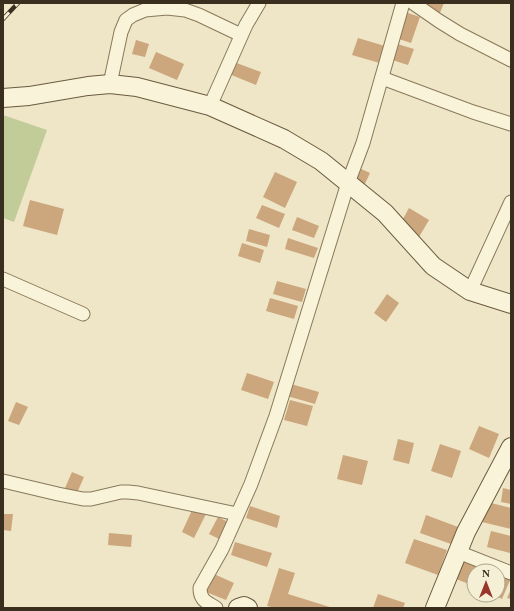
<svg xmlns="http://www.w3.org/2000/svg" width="514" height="611" font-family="'Times New Roman',serif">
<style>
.green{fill:#c1cc99}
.building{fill:#cca67c}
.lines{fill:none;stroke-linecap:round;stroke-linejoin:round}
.street-casing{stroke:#89795c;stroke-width:15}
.secondary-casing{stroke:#6b5a3f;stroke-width:20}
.street{stroke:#f9f3d9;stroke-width:13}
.secondary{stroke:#f9f3d9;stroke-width:18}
.rail-casing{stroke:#3a2f1f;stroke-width:4.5}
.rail{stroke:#f5f0d5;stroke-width:3;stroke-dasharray:9;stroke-linecap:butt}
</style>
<rect width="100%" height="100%" fill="#eee6c6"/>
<path class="green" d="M3 115 47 130 14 222 3 218Z"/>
<g class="building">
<path d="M428 3H444L439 15 425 9Z"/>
<path d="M405 12 420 17 411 43 396 38Z"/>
<path d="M358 38 388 47 383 64 352 55Z"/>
<path d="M136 40 149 44 145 57 132 54Z"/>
<path d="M394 43 414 49 408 65 389 59Z"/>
<path d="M156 52 184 64 177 80 149 68Z"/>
<path d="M234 62 261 72 256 85 229 74Z"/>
<path d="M359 168 370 173 363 188 352 183Z"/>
<path d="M275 172 297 182 285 208 263 197Z"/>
<path d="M30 200 64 209 57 235 23 226Z"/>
<path d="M262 205 285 214 279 228 256 218Z"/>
<path d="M409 208 429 220 419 237 399 226Z"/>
<path d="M297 217 319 226 314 238 292 230Z"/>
<path d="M249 229 270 235 267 247 246 241Z"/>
<path d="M288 238 318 248 314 258 285 249Z"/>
<path d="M242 243 264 250 260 263 238 256Z"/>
<path d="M277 281 306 289 302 302 273 294Z"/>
<path d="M387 294 399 303 386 322 374 313Z"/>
<path d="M270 298 298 306 294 319 266 311Z"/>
<path d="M247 373 274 382 268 399 241 390Z"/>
<path d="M291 384 319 392 315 404 287 396Z"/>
<path d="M290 400 313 406 307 426 284 420Z"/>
<path d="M16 402 28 407 19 425 8 421Z"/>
<path d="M479 426 499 434 489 458 469 449Z"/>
<path d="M398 439 414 443 409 464 393 460Z"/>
<path d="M440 444 461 451 452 478 431 471Z"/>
<path d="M343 455 368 461 362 485 337 479Z"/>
<path d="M72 472 84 477 77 493 65 488Z"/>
<path d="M503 488 511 490V504L501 502Z"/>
<path d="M487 502 511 508V529L482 522Z"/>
<path d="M250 506 280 516 277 528 246 518Z"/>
<path d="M193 508 206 514 194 538 182 532Z"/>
<path d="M3 514H13L11 531 3 530Z"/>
<path d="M426 515 458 527 451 544 420 533Z"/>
<path d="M218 517 230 523 221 540 209 534Z"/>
<path d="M491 531 511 536V548L510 553 487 547Z"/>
<path d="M109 533 132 535 131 547 108 545Z"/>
<path d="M414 539 447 550 438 575 405 563Z"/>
<path d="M235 542 272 553 267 567 231 555Z"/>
<path d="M464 560 484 568 482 571H474V586L456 579Z"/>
<path d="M279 568 295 573 288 594 333 608H275L267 606Z"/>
<path d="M498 573 511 578 502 599 493 595H498Z"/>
<path d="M214 574 234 583 226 600 206 592Z"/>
<path d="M511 589V599L507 598Z"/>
<path d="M378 594 405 603 403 608H373Z"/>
</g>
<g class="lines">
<defs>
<g id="street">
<path d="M413 3 439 21 460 34 511 60"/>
<path d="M382 78 473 112 511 124"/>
<path d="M110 84 121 32 126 20 133 15 145 10 167 8 185 10 199 15 241 35"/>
<path d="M210 106 246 25 259 3"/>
<path d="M3 279 83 314"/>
<path d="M470 291 511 202"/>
<path d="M3 481 58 494 83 499H91L121 492H128L138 493 237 514"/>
<path d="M458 552 511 573"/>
<path d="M216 608C207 602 200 601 200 588L222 549 251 484 276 416 348 183 363 143 403 3"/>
</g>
<g id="secondary">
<path d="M3 98 29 96 88 86 110 84 137 87 210 106 284 139 321 161 385 213 433 266 470 291 511 304"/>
<path d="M238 608 244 606 248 608"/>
<path d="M435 608 466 532 511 447"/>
</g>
</defs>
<use href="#street" class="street-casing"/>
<use href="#secondary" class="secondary-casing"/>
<use href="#street" class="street"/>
<use href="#secondary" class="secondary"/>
<defs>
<path id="rail" d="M3 19 18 3"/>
</defs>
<use href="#rail" class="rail-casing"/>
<use href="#rail" class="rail"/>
</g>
<rect width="514" height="611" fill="none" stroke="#3a2f1f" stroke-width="8"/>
<g transform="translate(486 583)"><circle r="19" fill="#f5f0d5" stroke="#aaa38c"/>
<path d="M0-3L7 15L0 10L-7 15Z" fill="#98362c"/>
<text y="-6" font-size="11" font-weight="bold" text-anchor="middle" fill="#3a2f1f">N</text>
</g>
</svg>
